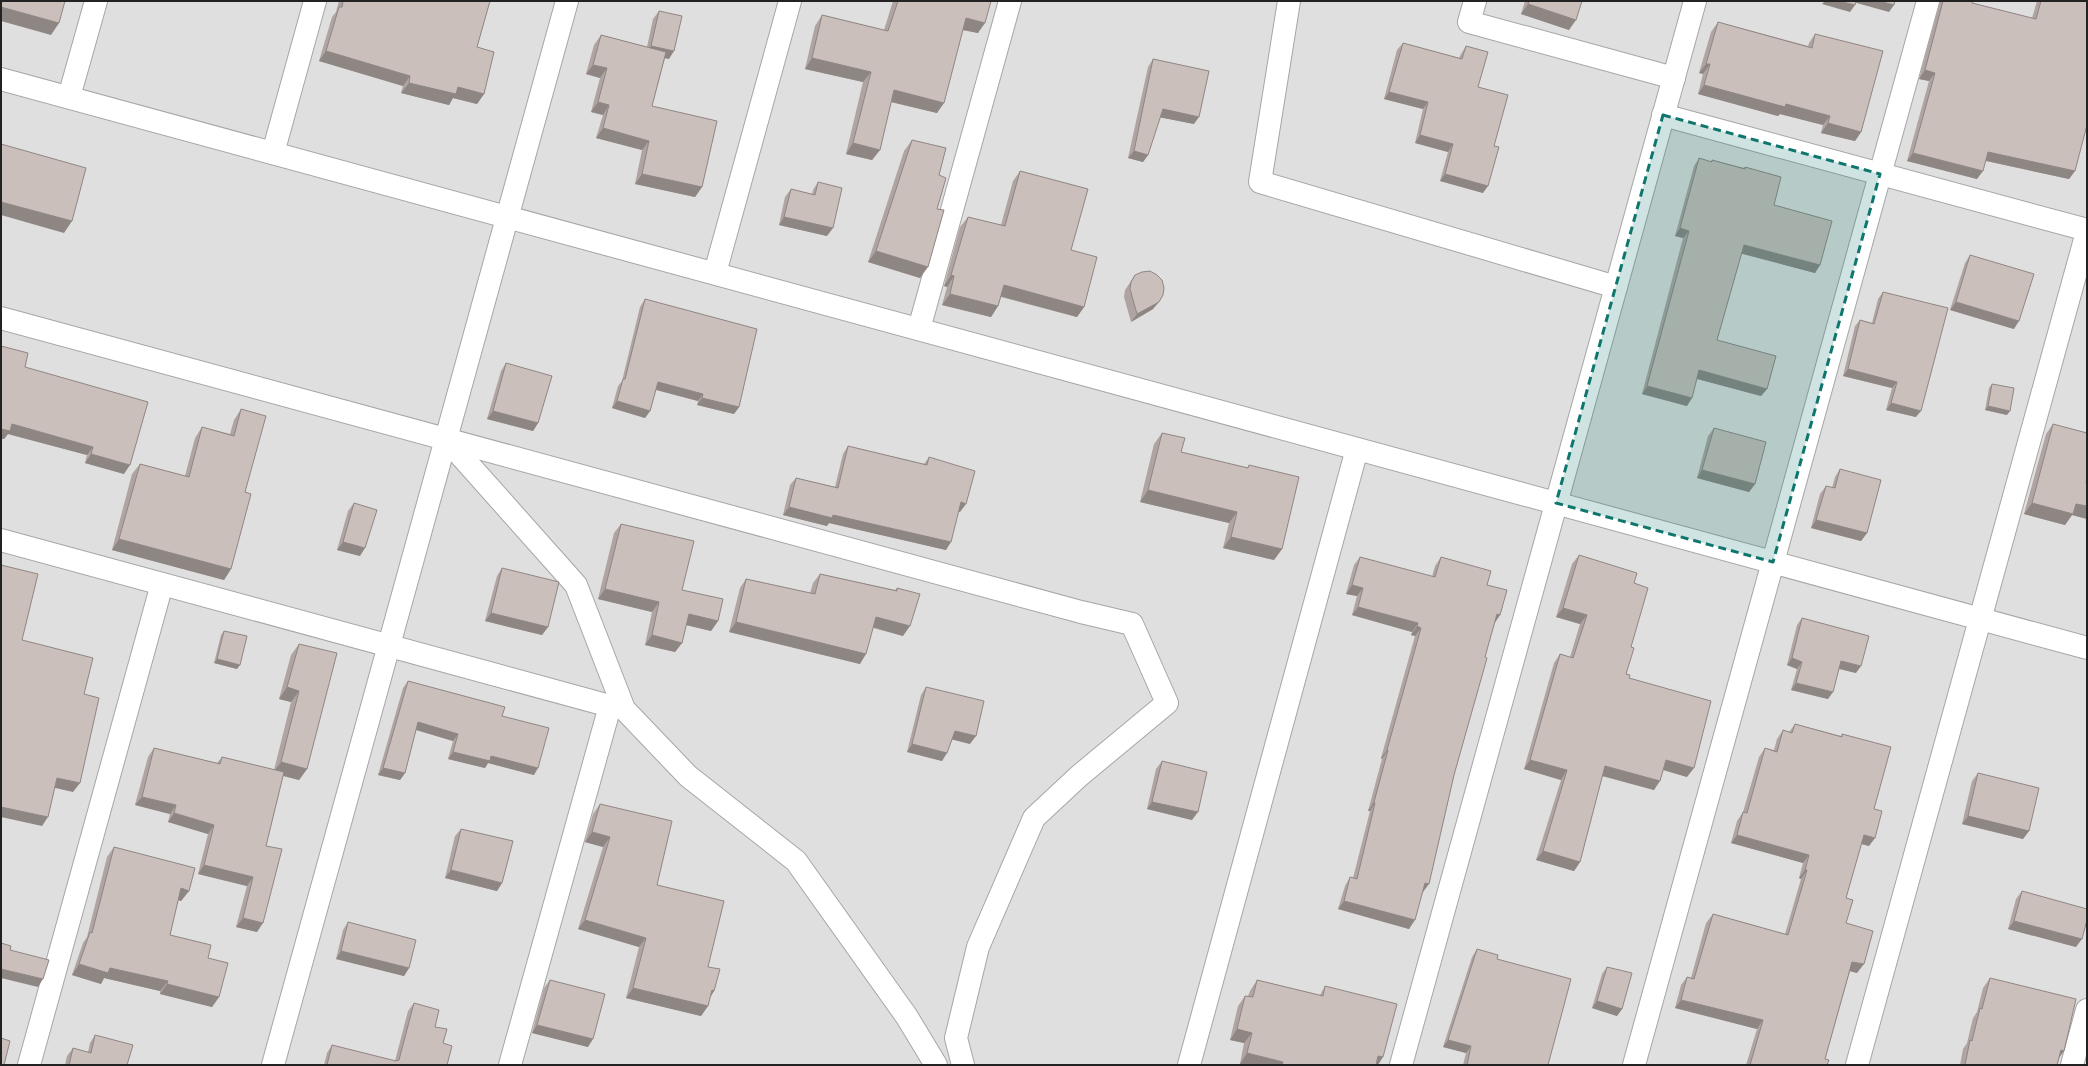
<svg xmlns="http://www.w3.org/2000/svg" width="2088" height="1066" font-family="'PT Sans',sans-serif">
<style>
.residential{fill:#e0dfdf}
.lines{fill:none;stroke-linecap:round;stroke-linejoin:round}
.minor-casing{stroke:#a6a6a6;stroke-width:24}
.minor{stroke:#fff;stroke-width:22}
.wall{fill:#afa4a1}
.shaded-wall{fill:#8e8683}
.building{fill:#cbbfbb;stroke:#8e8683}
.marked{fill:#0f766e;fill-opacity:0.2;stroke:#0f766e;stroke-width:3;stroke-dasharray:8 5;stroke-linejoin:round}
</style>
<rect width="100%" height="100%" fill="#f2eee8"/>
<rect class="residential" x="1" y="1" width="2086" height="1064"/>
<g class="lines">
<defs>
<g id="minor">
<path d="M1289 1 1260 182 1616 287"/>
<path d="M1475 1 1469 22 1674 78"/>
<path d="M1 79 2087 648"/>
<path d="M69 97 96 1"/>
<path d="M1663 115 2087 230"/>
<path d="M273 153 315 1"/>
<path d="M715 273 790 1"/>
<path d="M1 318 1081 612 1132 624 1167 703 1079 776 1034 818 978 947 956 1038 963 1065"/>
<path d="M919 329 1010 1"/>
<path d="M446 439 576 585 624 709 688 776 796 861 907 1017 936 1065"/>
<path d="M1 540 610 706 510 1065"/>
<path d="M29 1065 162 584"/>
<path d="M273 1065 567 1"/>
<path d="M1189 1065 1357 449"/>
<path d="M1401 1065 1695 1"/>
<path d="M1634 1065 1928 1"/>
<path d="M1857 1065 2087 232"/>
<path d="M2072 1065 2087 1010"/>
</g>
</defs>
<use href="#minor" class="minor-casing"/>
<use href="#minor" class="minor"/>
</g>
<g class="wall">
<path d="M339 1H490L477 47 484 94 477 104 453 98 449 105 401 93 403 86 319 61 332 17 336 12Z"/>
<path d="M893 1H991L978 33 963 30 937 113 891 102 880 150 872 160 846 154 863 82 805 69 815 26 822 15 884 30Z"/>
<path d="M1525 1H1582L1569 30 1521 14Z"/>
<path d="M1940 1H1973L1972 3 2032 18 2037 1H2087L2075 171 2069 179 1986 161 1977 179 1907 161 1929 81 1919 79Z"/>
<path d="M659 11 669 59 665 58 652 106 702 187 695 197 635 184 642 150 596 138 603 115 591 112 600 78 586 74 594 45 601 35 647 47 653 19Z"/>
<path d="M1718 22 1808 46 1809 43 1815 34 1861 132 1855 141 1821 133 1823 125 1780 114 1778 116 1698 94 1703 74 1699 73 1711 32Z"/>
<path d="M1403 43 1459 58 1461 54 1466 46 1478 87 1494 146 1483 193 1440 181 1448 152 1415 143 1423 109 1384 99 1397 50Z"/>
<path d="M1153 59 1194 124 1160 117 1148 155 1143 162 1128 158 1148 67Z"/>
<path d="M912 140 939 175 937 209 920 278 868 262 904 151Z"/>
<path d="M1699 158 1711 162 1712 160 1744 168 1745 167 1774 205 1820 265 1815 273 1741 253 1717 340 1767 389 1761 396 1697 379 1687 406 1642 394 1683 238 1675 236 1694 166Z"/>
<path d="M1020 171 1071 250 1084 307 1077 317 1001 297 998 306 991 317 942 305 947 287 944 286 960 227 968 217 1001 225 1013 181Z"/>
<path d="M818 182 827 236 779 225 785 197 791 189 812 194 813 190Z"/>
<path d="M1970 255 2014 329 1950 310 1965 263Z"/>
<path d="M1135 275 1163 295 1153 309 1131 322 1124 297 1125 290Z"/>
<path d="M1883 292 1916 417 1886 410 1892 388 1843 376 1855 326 1860 320 1872 323 1878 299Z"/>
<path d="M645 299 739 407 734 414 697 405 698 401 656 390 650 411 645 418 612 408 618 386 622 381 640 307Z"/>
<path d="M1 346 25 367 124 474 85 463 87 455 8 434 4 439H1Z"/>
<path d="M506 363 538 423 533 431 487 419 501 371Z"/>
<path d="M1992 384 2007 415 1985 410 1989 388Z"/>
<path d="M241 409 245 492 231 569 224 580 112 550 132 474 140 464 185 476 195 438 202 427 230 434 234 420Z"/>
<path d="M2053 424 2086 483H2087V519L2072 515 2065 525 2024 514 2046 434Z"/>
<path d="M1714 428 1755 484 1749 492 1697 478 1708 436Z"/>
<path d="M1162 433 1181 452 1247 468 1249 465 1282 549 1274 560 1223 548 1229 523 1140 502 1154 444Z"/>
<path d="M848 446 924 464 929 457 960 512 958 511 946 550 829 523 827 526 783 515 790 485 796 478 835 487 843 454Z"/>
<path d="M1840 469 1867 533 1861 541 1811 528 1820 494 1826 486 1832 488 1835 477Z"/>
<path d="M354 503 360 556 337 550 348 511Z"/>
<path d="M621 524 682 590 718 621 711 631 686 625 682 643 675 652 645 645 652 612 598 599 614 533Z"/>
<path d="M1579 555 1634 583 1631 647 1626 674 1687 777 1663 770 1654 790 1602 776 1580 862 1574 871 1536 860 1561 780 1524 769 1554 663 1560 654 1570 657 1580 624 1556 617 1572 564Z"/>
<path d="M1360 557 1432 577 1435 566 1441 557 1487 585 1500 615 1494 623 1423 892 1409 929 1338 909 1345 886 1350 877 1353 878 1370 811H1368L1382 759 1381 758 1415 636 1411 635 1412 632 1352 615 1357 596 1346 594 1354 565Z"/>
<path d="M502 568 548 627 542 635 485 621 497 576Z"/>
<path d="M820 574 895 590 897 588 903 636 873 628 860 664 729 632 740 588 746 579 810 593 813 583Z"/>
<path d="M1802 618 1856 673 1839 669 1828 699 1791 690 1797 669 1787 665 1797 625Z"/>
<path d="M224 631 237 669 214 663 221 635Z"/>
<path d="M299 644 307 769 299 780 283 776 266 846 257 932 236 927 247 886 198 874 208 834 168 822 170 814 135 805 148 757 154 748 217 763 222 757 274 770 291 702 279 699 291 655Z"/>
<path d="M408 681 502 716 534 775 488 763 485 768 448 759 453 741 416 730 405 773 400 780 378 775 403 688Z"/>
<path d="M926 687 970 744 952 739 942 761 907 752 921 695Z"/>
<path d="M1795 724 1841 736 1842 734 1874 809 1869 846 1861 844 1846 898V923L1857 973 1850 971 1825 1059 1827 1065H1746L1757 1029 1675 1008 1681 985 1687 977 1691 978 1706 923 1713 914 1785 934 1801 879 1799 878 1803 863 1731 843 1737 821 1743 812 1759 757 1765 748 1774 750 1777 739 1783 730 1789 732Z"/>
<path d="M1162 761 1192 820 1147 809 1156 769Z"/>
<path d="M1978 773 2029 831 2023 839 1962 824 1972 781Z"/>
<path d="M600 804 657 885 708 967 714 991 710 997 708 1006 701 1016 626 998 639 947 578 929 603 847 585 842 593 814Z"/>
<path d="M461 829 502 883 497 891 445 878 455 836Z"/>
<path d="M114 847 189 891 181 901 178 900 170 935 208 958 219 997 212 1007 160 994V991L104 978 101 984 72 975 83 943 87 937 107 857Z"/>
<path d="M2022 891 2076 947 2008 929 2016 899Z"/>
<path d="M348 922 409 968 404 976 336 959 343 930Z"/>
<path d="M1477 949 1497 959 1548 1065H1463L1466 1053 1443 1047 1472 957Z"/>
<path d="M1607 967 1622 1009 1617 1016 1592 1008 1602 974Z"/>
<path d="M1990 978 2064 1051 2059 1058 2057 1065H1960L1963 1049 1967 1043 1973 1018 1977 1012 1983 988Z"/>
<path d="M550 980 588 1047 532 1033 544 988Z"/>
<path d="M1257 980 1320 995 1325 986 1378 1065H1244L1240 1064 1244 1043 1230 1040 1238 1006 1245 996H1248L1250 991Z"/>
<path d="M414 1003 435 1027 443 1043 447 1065H324L327 1053 332 1045 395 1061 408 1011Z"/>
<path d="M95 1035 127 1065H65L67 1056 73 1048 88 1052 90 1043Z"/>
</g>
<g class="shaded-wall">
<path d="M1825 1H1839L1855 5 1850 12 1822 4Z"/>
<path d="M1854 1H1879L1894 5 1889 12 1853 2Z"/>
<path d="M1528 4 1576 20 1569 30 1521 14Z"/>
<path d="M1 7 59 23 51 35 1 21Z"/>
<path d="M966 18 985 23 978 33 958 29Z"/>
<path d="M651 46 674 51 669 59 646 54Z"/>
<path d="M326 51 410 76 403 86 319 61Z"/>
<path d="M812 58 871 72 863 82 805 69Z"/>
<path d="M1706 64H1710L1703 74 1699 73Z"/>
<path d="M593 65 607 68 600 78 586 74Z"/>
<path d="M1925 70 1935 73 1929 81 1919 79Z"/>
<path d="M409 83 458 87 484 94 477 104 453 98 449 105 401 93Z"/>
<path d="M1704 85 1786 104 1830 116 1823 125 1780 114 1778 116 1698 94Z"/>
<path d="M894 90 944 103 937 113 887 101Z"/>
<path d="M1389 92 1428 102 1423 109 1384 99Z"/>
<path d="M598 102 609 105 603 115 591 112Z"/>
<path d="M1163 109 1199 117 1194 124 1158 117Z"/>
<path d="M1828 123 1861 132 1855 141 1821 133Z"/>
<path d="M603 128 649 141 642 150 596 138Z"/>
<path d="M1420 135 1453 144 1448 152 1415 143Z"/>
<path d="M853 143 880 150 872 160 846 154Z"/>
<path d="M1134 151 1148 155 1143 162 1128 158Z"/>
<path d="M1988 152 2075 171 2069 179 1982 160Z"/>
<path d="M1913 153 1983 171 1977 179 1907 161Z"/>
<path d="M642 174 702 187 695 197 635 184Z"/>
<path d="M1445 174 1488 186 1483 193 1440 181Z"/>
<path d="M1 202 72 221 64 233 1 215Z"/>
<path d="M784 217 833 228 827 236 779 225Z"/>
<path d="M1680 228 1689 231 1683 238 1675 236Z"/>
<path d="M1744 245 1820 265 1815 273 1739 253Z"/>
<path d="M876 251 928 267 920 278 868 262Z"/>
<path d="M951 275 954 276 947 287 944 286Z"/>
<path d="M1004 285 1084 307 1077 317 996 295Z"/>
<path d="M950 294 998 306 991 317 942 305Z"/>
<path d="M1159 302 1153 309 1131 322 1137 314Z"/>
<path d="M1956 302 2019 321 2014 329 1950 310Z"/>
<path d="M1848 369 1897 382 1892 388 1843 376Z"/>
<path d="M1699 370 1767 389 1761 396 1694 378Z"/>
<path d="M658 382 703 394 698 401 653 389Z"/>
<path d="M1647 386 1692 398 1687 406 1642 394Z"/>
<path d="M702 398 739 407 734 414 697 405Z"/>
<path d="M617 401 650 411 645 418 612 408Z"/>
<path d="M1891 403 1921 411 1916 417 1886 410Z"/>
<path d="M1988 406 2010 411 2007 415 1985 410Z"/>
<path d="M493 411 538 423 533 431 487 419Z"/>
<path d="M12 424 93 447 87 455 8 434 4 439H1V429Z"/>
<path d="M91 454 130 465 124 474 85 463Z"/>
<path d="M1702 470 1755 484 1749 492 1697 478Z"/>
<path d="M1148 490 1237 512 1229 523 1140 502Z"/>
<path d="M961 502 966 504 960 512 955 510Z"/>
<path d="M2032 503 2076 504 2087 506V519L2072 515 2065 525 2024 514Z"/>
<path d="M789 507 833 515 951 542 946 550 829 523 827 526 783 515Z"/>
<path d="M1816 520 1867 533 1861 541 1811 528Z"/>
<path d="M1231 537 1282 549 1274 560 1223 548Z"/>
<path d="M119 539 231 569 224 580 112 550Z"/>
<path d="M343 542 365 548 360 556 337 550Z"/>
<path d="M1352 585 1363 588 1357 596 1346 594Z"/>
<path d="M605 589 659 602 652 612 598 599Z"/>
<path d="M1358 607 1418 623 1412 632 1352 615Z"/>
<path d="M1563 608 1587 615 1580 624 1556 617Z"/>
<path d="M491 613 548 627 542 635 485 621Z"/>
<path d="M689 614 718 621 711 631 682 624Z"/>
<path d="M1497 614 1500 615 1494 624Z"/>
<path d="M876 617 910 626 903 636 869 626Z"/>
<path d="M736 622 866 654 860 664 729 632Z"/>
<path d="M1417 626 1421 628 1415 636 1411 635Z"/>
<path d="M652 635 682 643 675 652 645 645Z"/>
<path d="M1792 658 1802 662 1797 669 1787 665Z"/>
<path d="M217 659 240 665 237 669 214 663Z"/>
<path d="M1841 661 1861 666 1856 673 1836 668Z"/>
<path d="M1796 683 1833 692 1828 699 1791 690Z"/>
<path d="M287 687 299 691 291 702 279 699Z"/>
<path d="M418 722 458 734 453 741 413 729Z"/>
<path d="M955 731 976 736 970 744 950 739Z"/>
<path d="M912 744 947 753 942 761 907 752Z"/>
<path d="M1387 750H1388L1382 759 1381 758Z"/>
<path d="M453 752 491 756 538 768 534 775 488 763 485 768 448 759Z"/>
<path d="M1530 760 1567 770 1561 780 1524 769Z"/>
<path d="M1666 760 1694 768 1687 777 1660 769Z"/>
<path d="M281 762 307 769 299 780 273 773Z"/>
<path d="M1605 766 1660 781 1654 790 1599 775Z"/>
<path d="M383 768 405 773 400 780 378 775Z"/>
<path d="M57 778 80 783 73 792 51 787Z"/>
<path d="M142 797 176 805 170 814 135 805Z"/>
<path d="M1152 802 1198 812 1192 820 1147 809Z"/>
<path d="M1374 802 1375 803 1370 811H1368Z"/>
<path d="M1 807 48 817 42 826 1 817Z"/>
<path d="M174 813 214 825 208 834 168 822Z"/>
<path d="M1968 816 2029 831 2023 839 1962 824Z"/>
<path d="M592 832 610 837 603 847 585 842Z"/>
<path d="M1737 835 1809 855 1803 863 1731 843Z"/>
<path d="M1864 835 1875 838 1869 846 1858 843Z"/>
<path d="M1543 851 1580 862 1574 871 1536 860Z"/>
<path d="M204 865 253 877 247 886 198 874Z"/>
<path d="M451 870 502 883 497 891 445 878Z"/>
<path d="M1805 870H1807L1801 879 1799 878Z"/>
<path d="M1425 883 1429 884 1423 892 1419 891Z"/>
<path d="M181 888 189 891 181 901 173 899Z"/>
<path d="M1344 901 1415 920 1409 929 1338 909Z"/>
<path d="M243 918 263 923 257 932 236 927Z"/>
<path d="M585 920 646 938 639 947 578 929Z"/>
<path d="M2014 921 2082 939 2076 947 2008 929Z"/>
<path d="M341 951 409 968 404 976 336 959Z"/>
<path d="M1852 962 1864 964 1857 973 1846 970Z"/>
<path d="M79 964 110 968 168 981 160 991 104 978 101 984 72 975Z"/>
<path d="M1 969 43 979 38 987 1 978Z"/>
<path d="M167 984 219 997 212 1007 160 994Z"/>
<path d="M633 988 708 1006 701 1016 626 998Z"/>
<path d="M712 990 714 991 708 1001Z"/>
<path d="M1681 1000 1763 1020 1757 1029 1675 1008Z"/>
<path d="M1597 1001 1622 1009 1617 1016 1592 1008Z"/>
<path d="M537 1025 593 1039 588 1047 532 1033Z"/>
<path d="M1237 1029 1252 1033 1244 1043 1230 1040Z"/>
<path d="M1448 1040 1471 1046 1466 1053 1443 1047Z"/>
<path d="M2061 1050 2064 1051 2057 1060Z"/>
<path d="M1247 1053 1283 1062 1281 1065H1244L1240 1064Z"/>
<path d="M1378 1056 1383 1057 1378 1065H1372Z"/>
</g>
<g class="building">
<path d="M1 1H65L59 23 1 7Z"/>
<path d="M343 1H490L477 47 494 52 484 94 458 87 456 94 409 83 410 76 326 51 339 7H342Z"/>
<path d="M898 1H991L985 23 966 18 944 103 894 90 880 150 853 143 871 72 812 58 822 15 888 31Z"/>
<path d="M1529 1H1582L1576 20 1528 4Z"/>
<path d="M1839 1H1856L1855 5Z"/>
<path d="M1879 1H1895L1894 5Z"/>
<path d="M1943 1H1973L1972 3 2036 19 2041 1H2087V125L2075 171 1988 152 1983 171 1913 153 1935 73 1925 70Z"/>
<path d="M659 11 682 16 674 51 651 46Z"/>
<path d="M1718 22 1812 48 1815 34 1883 51 1861 132 1828 123 1830 116 1786 104 1785 107 1704 85 1710 64H1706Z"/>
<path d="M601 35 666 52 652 106 717 121 702 187 642 174 649 141 603 128 609 105 598 102 607 68 593 65Z"/>
<path d="M1403 43 1462 59 1466 46 1488 52 1478 87 1508 95 1494 146 1499 147 1488 186 1445 174 1453 144 1420 135 1428 102 1389 92Z"/>
<path d="M1153 59 1209 71 1199 117 1163 109 1148 155 1134 151Z"/>
<path d="M912 140 946 148 939 175 946 178 937 209 944 210 928 267 876 251Z"/>
<path d="M1 144 86 168 72 221 1 202Z"/>
<path d="M1699 158 1712 162V160L1745 169V167L1781 177 1774 205 1832 221 1820 265 1744 245 1717 340 1776 356 1767 389 1699 370 1692 398 1647 386 1689 231 1680 228Z"/>
<path d="M1020 171 1088 189 1071 250 1097 257 1084 307 1004 285 998 306 950 294 954 276 951 275 968 217 1005 226Z"/>
<path d="M818 182 842 188 833 228 784 217 791 189 815 195Z"/>
<path d="M1970 255 2034 274 2019 321 1956 302Z"/>
<path d="M1150 271 1157 275 1162 280 1164 288 1163 295 1159 302 1137 314 1130 289 1131 282 1135 275 1142 272Z"/>
<path d="M1883 292 1948 308 1921 411 1891 403 1897 382 1848 369 1860 320 1874 324Z"/>
<path d="M645 299 757 329 739 407 702 398 703 394 658 382 650 411 617 401 623 379H625Z"/>
<path d="M1 346 28 353 25 367 148 402 130 465 91 454 93 447 12 424 10 431 1 429Z"/>
<path d="M506 363 552 376 538 423 493 411Z"/>
<path d="M1992 384 2014 388 2010 411 1988 406Z"/>
<path d="M241 409 266 416 245 492 251 494 231 569 119 539 140 464 189 477 202 427 234 436Z"/>
<path d="M2053 424 2087 433V478L2086 483H2087V506L2076 504 2073 514 2032 503Z"/>
<path d="M1714 428 1766 442 1755 484 1702 470Z"/>
<path d="M1162 433 1185 438 1181 452 1248 468 1249 465 1299 477 1282 549 1231 537 1237 512 1148 490Z"/>
<path d="M848 446 927 465 929 457 975 471 966 504 961 502 951 542 833 515 832 518 789 507 796 478 838 488Z"/>
<path d="M1840 469 1881 480 1867 533 1816 520 1826 486 1835 488Z"/>
<path d="M354 503 377 510 365 548 343 542Z"/>
<path d="M621 524 694 541 682 590 723 599 718 621 689 614 682 643 652 635 659 602 605 589Z"/>
<path d="M1579 555 1637 573 1634 583 1648 588 1631 647 1634 648 1626 674 1630 675 1629 678 1711 701 1694 768 1666 760 1660 781 1605 766 1580 862 1543 851 1567 770 1530 760 1560 654 1573 658 1587 615 1563 608Z"/>
<path d="M1360 557 1435 577 1441 557 1491 571 1487 585 1507 590 1500 615 1497 614 1485 657 1487 658 1454 775 1429 884 1425 883 1415 920 1344 901 1350 877 1357 879 1375 803 1374 802 1388 750H1387L1421 628 1417 626 1418 623 1358 607 1363 588 1352 585Z"/>
<path d="M1 565 38 574 22 640 93 658 84 694 99 698 80 783 57 778 48 817 1 807Z"/>
<path d="M502 568 559 582 548 627 491 613Z"/>
<path d="M820 574 897 591V588L920 594 910 626 876 617 866 654 736 622 746 579 815 594Z"/>
<path d="M1802 618 1869 636 1861 666 1841 661 1833 692 1796 683 1802 662 1792 658Z"/>
<path d="M224 631 247 636 240 665 217 659Z"/>
<path d="M299 644 337 653 307 769 281 762 299 691 287 687Z"/>
<path d="M408 681 505 707 502 716 549 728 538 768 491 756 490 761 453 752 458 734 418 722 405 773 383 768Z"/>
<path d="M926 687 984 701 976 736 955 731 947 753 912 744Z"/>
<path d="M1795 724 1842 737V734L1891 747 1874 809 1882 811 1875 838 1864 835 1846 898 1853 900 1846 923 1873 931 1864 964 1852 962 1825 1059 1829 1060 1827 1065H1750L1763 1020 1681 1000 1687 977 1694 979 1713 914 1788 935 1807 870H1805L1809 855 1737 835 1743 812 1747 813 1765 748 1777 752 1783 730 1792 733Z"/>
<path d="M154 748 220 764 222 757 284 772 266 846 282 849 263 923 243 918 253 877 204 865 214 825 174 813 176 805 142 797Z"/>
<path d="M1162 761 1207 772 1198 812 1152 802Z"/>
<path d="M1978 773 2039 788 2029 831 1968 816Z"/>
<path d="M600 804 672 821 657 885 724 901 708 967 720 969 714 991 712 990 708 1006 633 988 646 938 585 920 610 837 592 832Z"/>
<path d="M461 829 513 841 502 883 451 870Z"/>
<path d="M114 847 195 868 189 891 181 888 170 935 211 945 208 958 228 963 219 997 167 984 168 981 110 968 108 973 79 964 90 932 92 933Z"/>
<path d="M2022 891 2087 909V920L2082 939 2014 921Z"/>
<path d="M348 922 416 940 409 968 341 951Z"/>
<path d="M1 943 11 946 10 950 49 960 43 979 1 969Z"/>
<path d="M1477 949 1498 955 1497 959 1571 979 1548 1065H1467L1471 1046 1448 1040Z"/>
<path d="M1607 967 1632 973 1622 1009 1597 1001Z"/>
<path d="M1990 978 2076 999 2064 1051 2061 1050 2057 1065H1965L1970 1040 1972 1041 1980 1008 1982 1009Z"/>
<path d="M550 980 605 994 593 1039 537 1025Z"/>
<path d="M1257 980 1323 996 1325 986 1397 1004 1383 1057 1378 1056 1376 1065H1282L1283 1062 1247 1053 1252 1033 1237 1029 1245 996 1253 997Z"/>
<path d="M414 1003 439 1010 435 1027 447 1029 443 1043 452 1046 447 1065H327L332 1045 396 1061 399 1060Z"/>
<path d="M95 1035 133 1045 127 1065H69L73 1048 91 1053Z"/>
<path d="M1 1038 10 1041 4 1065H1Z"/>
</g>
<path class="marked" d="M1663 115 1880 174 1773 562 1556 503Z"/>
<rect width="2088" height="1066" fill="none" stroke="#222222" stroke-width="4"/>
</svg>
